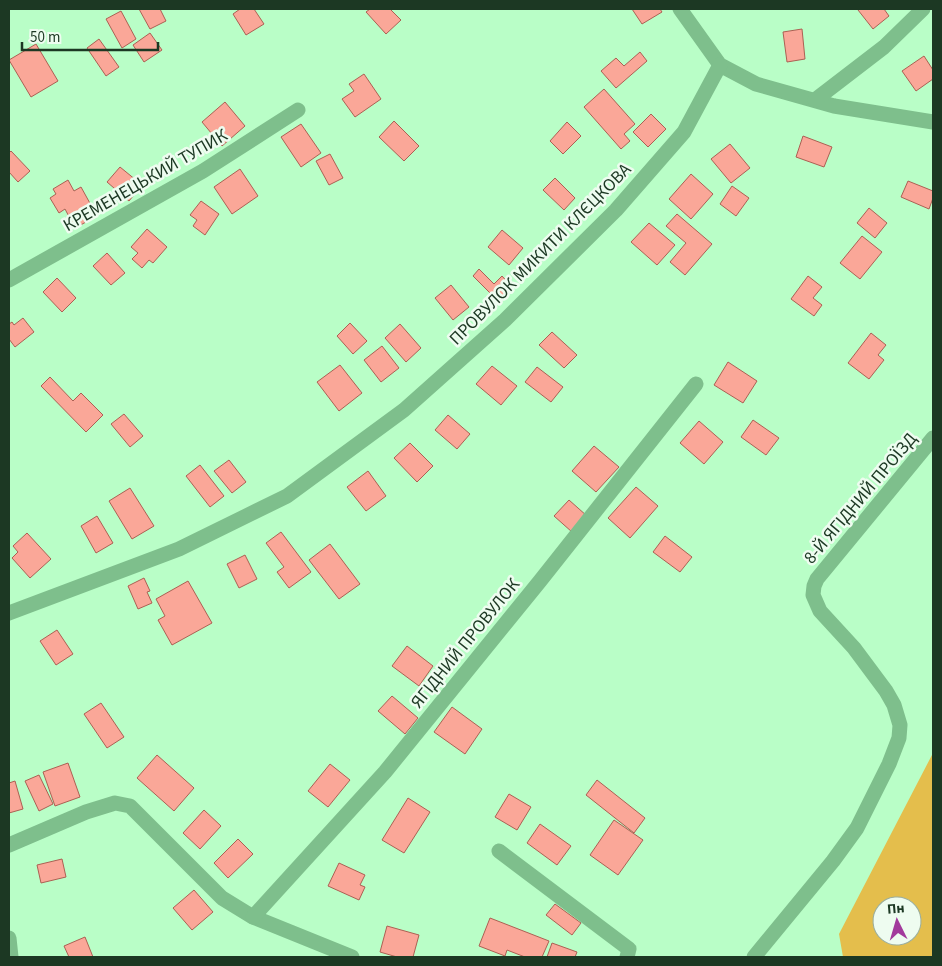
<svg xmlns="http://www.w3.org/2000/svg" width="942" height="966" font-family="'Source Sans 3',sans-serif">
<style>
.green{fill:#e4be4c;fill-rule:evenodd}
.building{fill:#faa798;stroke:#ac6053}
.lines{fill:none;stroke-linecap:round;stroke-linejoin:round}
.minor{stroke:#7ebf8c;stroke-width:15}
.labels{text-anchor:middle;stroke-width:5;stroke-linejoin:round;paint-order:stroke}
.street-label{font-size:18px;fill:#1c3823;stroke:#eefcf0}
</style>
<rect width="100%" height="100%" fill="#b9fec7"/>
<path class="green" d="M933 753V957H843L839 934ZM882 906H912V936H882Z"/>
<g class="building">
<path d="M139 9H160L166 21 150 29Z"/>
<path d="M240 9H254L264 24 246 35 233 14Z"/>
<path d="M370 9H390L401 20 386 34 366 12Z"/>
<path d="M632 9H660L662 12 642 24Z"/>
<path d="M859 9H884L889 16 873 29 858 10Z"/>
<path d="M121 11 136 39 122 48 106 19Z"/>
<path d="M802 29 805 59 787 62 783 32Z"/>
<path d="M150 33 162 50 144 62 133 45Z"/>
<path d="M99 39 119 67 106 76 87 48Z"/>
<path d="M36 44 58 81 31 97 9 60Z"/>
<path d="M640 52 647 61 616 88 601 71 616 58 624 66Z"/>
<path d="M924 56 933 70V79L916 91 902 71Z"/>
<path d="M364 74 381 99 355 117 342 99 354 91 349 84Z"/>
<path d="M604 89 635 124 624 134 630 141 621 149 584 107Z"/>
<path d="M225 102 245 126 222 146 202 122Z"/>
<path d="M651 114 666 129 648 147 633 132Z"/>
<path d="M394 121 419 146 404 161 379 137Z"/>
<path d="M567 122 581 136 563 154 550 141Z"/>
<path d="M301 124 321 153 301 167 281 137Z"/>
<path d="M803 136 832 147 824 167 796 157Z"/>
<path d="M730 144 750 168 731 183 711 159Z"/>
<path d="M11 151 30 171 18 182 9 172V153Z"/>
<path d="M330 154 343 178 329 185 316 161Z"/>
<path d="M120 167 142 185 129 201 107 182Z"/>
<path d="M240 169 258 196 232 214 214 187Z"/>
<path d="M691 174 713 194 691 219 669 199Z"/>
<path d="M555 178 575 198 564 210 543 190Z"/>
<path d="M68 180 74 191 81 187 97 216 75 228 65 209 59 213 50 198 56 194 53 189Z"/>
<path d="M908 181 933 191V198L929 209 901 197Z"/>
<path d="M732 186 749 198 736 216 720 204Z"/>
<path d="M201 201 219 214 205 235 193 226 197 220 190 215Z"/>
<path d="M869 208 887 223 875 238 857 223Z"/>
<path d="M677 214 712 244 685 275 670 262 686 243 666 226Z"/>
<path d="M649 223 675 245 657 265 631 242Z"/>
<path d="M147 229 167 247 153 263 149 260 142 268 132 259 138 253 131 247Z"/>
<path d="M502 230 523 248 509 265 488 247Z"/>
<path d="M862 236 882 252 860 279 840 263Z"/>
<path d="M107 253 125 273 111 285 93 266Z"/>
<path d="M479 269 494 284 502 276 512 287 498 301 473 276Z"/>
<path d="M808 276 822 287 813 298 822 305 814 316 791 299Z"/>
<path d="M57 278 76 298 62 312 43 292Z"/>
<path d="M451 285 469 307 453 320 435 298Z"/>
<path d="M23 318 34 332 15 347 9 339V324L12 322 14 325Z"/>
<path d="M350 323 367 341 353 354 337 336Z"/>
<path d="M400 324 421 348 406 362 385 338Z"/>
<path d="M552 332 577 355 564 368 539 345Z"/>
<path d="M871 333 886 345 878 355 884 360 869 379 848 363Z"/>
<path d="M382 346 399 368 381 382 364 360Z"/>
<path d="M728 362 757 381 743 403 714 385Z"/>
<path d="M340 365 362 393 339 411 317 382Z"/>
<path d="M492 366 517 386 501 405 476 384Z"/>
<path d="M537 367 563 387 551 402 525 382Z"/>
<path d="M50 377 73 401 81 393 103 415 86 432 41 386Z"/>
<path d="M124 414 143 436 130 447 111 424Z"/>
<path d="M448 415 470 434 457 449 435 430Z"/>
<path d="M753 420 779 438 766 455 741 437Z"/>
<path d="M699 421 723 442 704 464 680 443Z"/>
<path d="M410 443 433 466 417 482 394 458Z"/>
<path d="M594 446 619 467 596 492 572 471Z"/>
<path d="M229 460 246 482 232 493 214 471Z"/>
<path d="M200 465 224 496 210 507 186 476Z"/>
<path d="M368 471 386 496 366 511 347 487Z"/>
<path d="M636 487 658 506 630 538 608 518Z"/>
<path d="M130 488 154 526 132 539 109 501Z"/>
<path d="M569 500 587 516 572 532 554 516Z"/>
<path d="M97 516 113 543 96 553 81 526Z"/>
<path d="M281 532 311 572 289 588 277 572 284 567 266 543Z"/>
<path d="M27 533 51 559 30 578 12 558 18 552 13 546Z"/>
<path d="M665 536 692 557 680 572 653 552Z"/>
<path d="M330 544 360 584 339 599 309 560Z"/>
<path d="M245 555 257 579 239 588 227 564Z"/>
<path d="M144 578 150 591 147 592 152 603 138 609 128 586Z"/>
<path d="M188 581 212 623 172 645 158 620 165 616 156 599Z"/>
<path d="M57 630 73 654 56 665 40 641Z"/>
<path d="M407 646 433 666 419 686 392 666Z"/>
<path d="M392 696 418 718 405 734 378 711Z"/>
<path d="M101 703 124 737 107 748 84 714Z"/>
<path d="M452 707 482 729 465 754 434 732Z"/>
<path d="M157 755 194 788 174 811 137 778Z"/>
<path d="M68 763 80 797 55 806 43 772Z"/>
<path d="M330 764 350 780 328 807 308 791Z"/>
<path d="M39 775 53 804 39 811 25 781Z"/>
<path d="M597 780 645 818 634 833 586 795Z"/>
<path d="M15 781 23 809 9 813V783Z"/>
<path d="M509 794 531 807 517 830 495 817Z"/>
<path d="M408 798 430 812 404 853 382 840Z"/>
<path d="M204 810 221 826 200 849 183 833Z"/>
<path d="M614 820 643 840 618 875 590 855Z"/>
<path d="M540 824 571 846 557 865 527 843Z"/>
<path d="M238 839 253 854 228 878 214 863Z"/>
<path d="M62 859 66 877 41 883 37 865Z"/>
<path d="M339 863 365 875 360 885 365 887 359 900 328 886Z"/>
<path d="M194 890 213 912 192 930 173 908Z"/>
<path d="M555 904 581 923 572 935 546 915Z"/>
<path d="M490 918 549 941 542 957H525L507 950 505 956 479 946Z"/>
<path d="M387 926 419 935 413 957H397L380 952Z"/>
<path d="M85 937 93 957H69L64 946Z"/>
<path d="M552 943 577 952 575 957H547Z"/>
</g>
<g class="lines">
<g class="minor">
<path d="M680 9 720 65 756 84 834 106 933 122"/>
<path d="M815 100 884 47 923 9"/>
<path d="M9 280 203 171 298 110"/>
<path d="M9 613 179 549 287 496 404 410 505 320 616 210 684 132 720 65"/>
<path d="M9 845 86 812 115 803 130 806 222 898 253 917 352 957"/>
<path d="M499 851 629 949 627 957"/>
<path d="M253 917 385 772 540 581 696 384"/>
<path d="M9 938 11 957"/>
<path d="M754 957 833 861 857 828 889 764 899 738 900 725 894 705 886 691 854 648 820 611 813 595 814 586 817 579 933 438"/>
</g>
</g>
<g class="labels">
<g class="street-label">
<text transform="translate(145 180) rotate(-30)" y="6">КРЕМЕНЕЦЬКИЙ ТУПИК</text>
<text transform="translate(540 254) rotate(-45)" y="6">ПРОВУЛОК МИКИТИ КЛЄЦКОВА</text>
<text transform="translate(860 498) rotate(-50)" y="6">8-Й ЯГІДНИЙ ПРОЇЗД</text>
<text transform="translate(465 643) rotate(-51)" y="6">ЯГІДНИЙ ПРОВУЛОК</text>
</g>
</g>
<rect width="942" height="966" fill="none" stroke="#1c3823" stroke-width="20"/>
<g transform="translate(897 921) rotate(355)"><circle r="24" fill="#eefcf0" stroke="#9aae9e"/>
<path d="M0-4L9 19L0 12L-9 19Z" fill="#a23a9c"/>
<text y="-8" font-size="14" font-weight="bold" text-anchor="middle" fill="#1c3823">Пн</text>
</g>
<path d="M22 42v8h136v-8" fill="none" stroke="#1c3823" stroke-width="2.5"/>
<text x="30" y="42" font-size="15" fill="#1c3823" stroke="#eefcf0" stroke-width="4" paint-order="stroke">50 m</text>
</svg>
